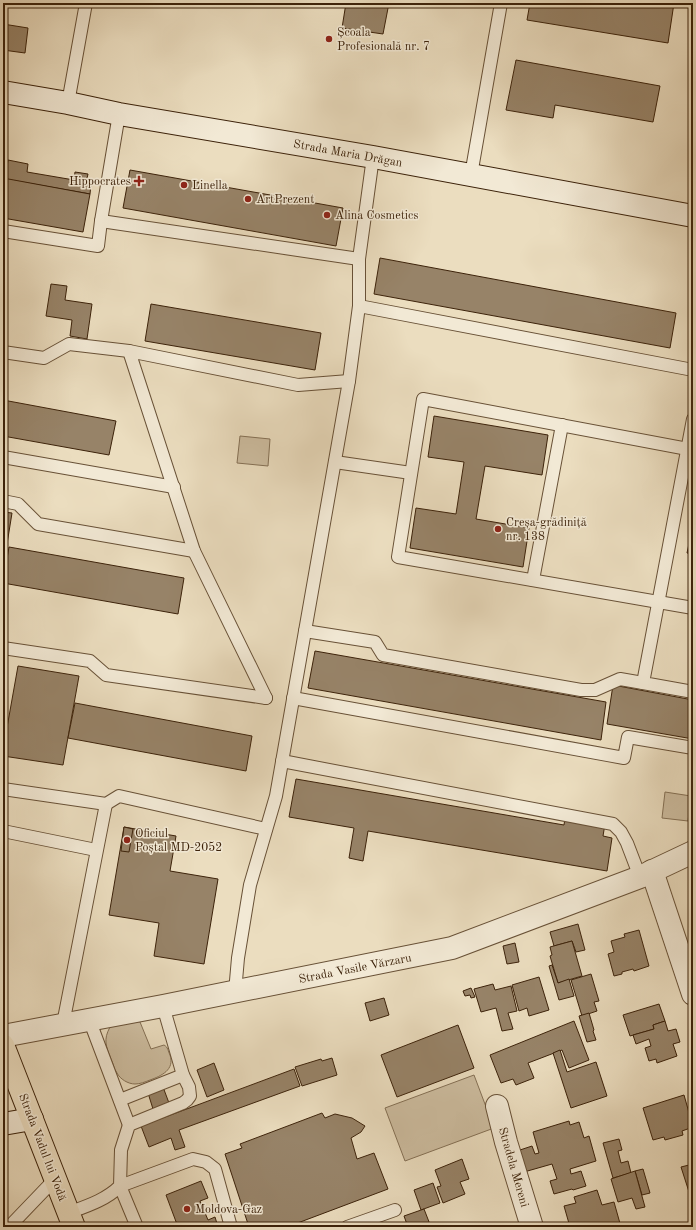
<svg xmlns="http://www.w3.org/2000/svg" width="696" height="1230" font-family="'Old Standard TT',serif">
<style>
.green{fill:#cdbda0;stroke:#847055}
.building{fill:#978368;stroke:#3c220a}
.lines{fill:none;stroke-linecap:round;stroke-linejoin:round}
.lane-casing{stroke:#685137;stroke-width:14}
.street-casing{stroke:#685137;stroke-width:24}
.secondary-casing{stroke:#3c220a;stroke-width:24}
.primary-casing{stroke:#3c220a;stroke-width:24}
.lane{stroke:#f2e9d5;stroke-width:12}
.street{stroke:#f2e9d5;stroke-width:22}
.secondary{stroke:#f2e9d5;stroke-width:22}
.primary{stroke:#ebddbf;stroke-width:22}
.poi-dot{fill:#8f2418;stroke:#f2e9d5;stroke-width:1.5}
.labels{text-anchor:middle;stroke-width:3;stroke-linejoin:round;paint-order:stroke}
.poi-label{font-size:12px;fill:#3c220a;stroke:#f2e9d5;text-anchor:start}
.street-label{font-size:12px;fill:#3c220a;stroke:#f2e9d5}
</style>
<rect width="100%" height="100%" fill="#ebddbf"/>
<filter id="stains"><feTurbulence type="fractalNoise" baseFrequency=".005" numOctaves="4"/><feColorMatrix values="0 0 0 0 .2 0 0 0 0 .09 0 0 0 0 .02 0 0 0 .5 -.17"/></filter>
<radialGradient id="worn" r=".72"><stop offset=".6" stop-color="#630" stop-opacity="0"/><stop offset="1" stop-color="#630" stop-opacity=".3"/></radialGradient>
<g class="green">
<path d="M240 436 270 439 268 466 237 463Z"/>
<path d="M665 792 691 796 688 821 662 818Z"/>
<path d="M135 1019 140 1022 151 1049 164 1045C168 1047 168 1051 170 1055 175 1070 161 1076 150 1080 145 1082 140 1084 135 1084 128 1084 120 1079 117 1073 114 1069 113 1063 111 1059 106 1046 103 1040 110 1027Z"/>
<path d="M474 1075 494 1128 405 1161 385 1108Z"/>
</g>
<g class="building">
<path d="M346 3H389L383 34 342 28Z"/>
<path d="M530 3H674L668 43 527 20Z"/>
<path d="M3 24 28 28 25 53 3 50Z"/>
<path d="M516 60 660 86 653 122 555 105 553 118 506 110Z"/>
<path d="M8 160 28 164 27 172 74 180 75 172 88 174 86 183 91 184 90 194 5 179Z"/>
<path d="M130 170 343 208 336 246 123 208Z"/>
<path d="M3 178 90 194 83 232 3 218Z"/>
<path d="M380 258 676 313 670 348 374 294Z"/>
<path d="M51 284 67 286 65 300 92 304 87 339 70 336 72 320 46 316Z"/>
<path d="M151 304 321 333 315 370 145 341Z"/>
<path d="M3 400 116 421 109 455 3 436Z"/>
<path d="M434 416 548 435 542 475 485 466 476 519 529 528 523 567 410 548 416 508 456 514 464 462 428 457Z"/>
<path d="M3 512 12 513 3 569Z"/>
<path d="M693 525V554L687 553Z"/>
<path d="M9 547 184 578 178 614 3 583Z"/>
<path d="M315 651 606 702 601 740 308 688Z"/>
<path d="M18 666 79 676 63 765 3 756V750Z"/>
<path d="M613 685 693 700V739L607 724Z"/>
<path d="M75 703 252 736 246 771 68 738Z"/>
<path d="M296 779 564 825 565 818 605 824 603 836 612 838 607 871 368 831 363 861 349 858 354 828 289 817Z"/>
<path d="M124 827 176 836 170 871 218 879 204 964 154 956 159 923 109 915Z"/>
<path d="M124 827 133 829 129 852 121 851Z"/>
<path d="M578 924 585 950 576 952 572 941 554 946 550 932Z"/>
<path d="M639 930 649 966 634 971 633 969 622 972V974L614 976 608 954 614 952 611 941 625 937 624 934Z"/>
<path d="M572 941 582 976 558 983 550 956 552 955 550 947Z"/>
<path d="M515 943 519 962 507 964 503 946Z"/>
<path d="M552 965 558 983 569 979 574 996 559 1000 549 966Z"/>
<path d="M591 974 599 1001 594 1002 597 1011 582 1016 571 980Z"/>
<path d="M539 977 549 1010 529 1016 527 1008 519 1011 512 985Z"/>
<path d="M493 984 495 990 511 986 517 1011 508 1013 513 1029 502 1031 496 1008 481 1012 474 989Z"/>
<path d="M471 988 475 997 471 998 470 995 465 996 463 991Z"/>
<path d="M384 998 389 1015 370 1021 365 1003Z"/>
<path d="M659 1004 665 1021 653 1025 654 1029 630 1036 623 1015Z"/>
<path d="M589 1013 594 1030 593 1031 596 1040 587 1042 579 1016Z"/>
<path d="M574 1021 589 1060 569 1068 562 1050 528 1063 534 1078 516 1085 513 1079 501 1083 490 1055Z"/>
<path d="M665 1021 668 1031 676 1029 680 1042 673 1044 677 1056 657 1063 656 1059 649 1061 645 1048 651 1046 649 1039 636 1044 633 1035 654 1029 653 1025Z"/>
<path d="M458 1025 474 1068 397 1097 381 1055Z"/>
<path d="M560 1050 567 1072 596 1062 607 1096 571 1108 553 1053Z"/>
<path d="M332 1058 337 1075 302 1086 295 1067 321 1059 322 1061Z"/>
<path d="M214 1063 224 1090 207 1097 197 1070Z"/>
<path d="M294 1069 300 1086 179 1130 185 1147 175 1150 171 1138 149 1147 141 1126Z"/>
<path d="M163 1087 169 1103 153 1109 148 1093Z"/>
<path d="M684 1095 693 1127 682 1131 683 1135 665 1140 664 1137 653 1140 643 1108Z"/>
<path d="M322 1113 325 1118 335 1114 352 1118 365 1126 361 1132 351 1138 357 1159 374 1153 388 1189 287 1227H249L225 1154 242 1148 240 1144Z"/>
<path d="M569 1121 570 1125 579 1122 584 1138 589 1136 596 1161 570 1169 571 1174 581 1171 586 1186 573 1190 572 1189 554 1194 550 1181 557 1179 552 1164 524 1172 517 1151 532 1146 535 1154 539 1153 533 1132Z"/>
<path d="M619 1139 622 1150 618 1151 621 1163 628 1161 631 1173 613 1178 603 1143Z"/>
<path d="M462 1159 469 1179 460 1182 465 1194 443 1203 437 1187 441 1186 435 1170Z"/>
<path d="M693 1164V1194L690 1195 681 1167Z"/>
<path d="M643 1169 650 1193 642 1195 635 1171Z"/>
<path d="M635 1171 645 1207 636 1209 632 1198 618 1202 611 1179Z"/>
<path d="M201 1181 208 1198 200 1201 208 1220 215 1217 218 1227H178L166 1195Z"/>
<path d="M433 1183 440 1203 421 1210 414 1190Z"/>
<path d="M597 1190 602 1205 614 1202 621 1227H570L564 1206 576 1203 574 1197Z"/>
<path d="M424 1209 431 1227H408L404 1216Z"/>
</g>
<g class="lines">
<defs>
<g id="lane">
<path d="M68 103 86 3"/>
<path d="M471 175 501 3"/>
<path d="M101 221 359 259"/>
<path d="M3 231 98 246 101 221 119 114"/>
<path d="M359 306 693 370"/>
<path d="M3 352 44 358 69 344 129 351"/>
<path d="M693 419 643 683 693 692"/>
<path d="M693 450 423 399 398 557 693 608"/>
<path d="M3 457 174 487"/>
<path d="M335 462 411 473"/>
<path d="M3 501 18 504 38 524 194 551"/>
<path d="M533 580 562 425"/>
<path d="M305 631 375 642 383 655 581 690H595L620 679 643 683"/>
<path d="M3 648 90 661 106 675 266 698"/>
<path d="M266 698 194 551 129 351 298 385 349 381"/>
<path d="M293 698 624 758 628 737 693 748"/>
<path d="M282 761 613 824 621 832 627 843 640 877"/>
<path d="M3 789 106 804 119 796 266 829"/>
<path d="M3 831 96 850"/>
<path d="M235 992 238 958 250 885 276 796 349 381 359 306V259L373 157"/>
<path d="M89 1019 129 1125"/>
<path d="M63 1024 106 804"/>
<path d="M120 1100 183 1075"/>
<path d="M68 1213C87 1206 106 1200 120 1186L121 1150 129 1125 183 1103 187 1100 190 1096 189 1087 183 1075 163 1006"/>
<path d="M9 1227 55 1179"/>
<path d="M137 1227 120 1186 193 1159 206 1162 215 1169 231 1227"/>
<path d="M347 1227 395 1210"/>
</g>
<g id="street">
<path d="M652 871 693 994"/>
<path d="M3 1036 163 1006 452 948 640 877 693 852"/>
<path d="M497 1106 506 1142 532 1227"/>
</g>
<g id="secondary">
<path d="M3 92 68 103 119 114 373 157 693 216"/>
<path d="M3 1124 32 1119"/>
</g>
<path id="primary" d="M3 1045 74 1227"/>
</defs>
<use href="#lane" class="lane-casing"/>
<use href="#street" class="street-casing"/>
<use href="#secondary" class="secondary-casing"/>
<use href="#primary" class="primary-casing"/>
<use href="#lane" class="lane"/>
<use href="#street" class="street"/>
<use href="#secondary" class="secondary"/>
<use href="#primary" class="primary"/>
</g>
<g class="poi-dot">
<circle cx="329" cy="39" r="4"/>
<path d="M137 175h4v4h4v4h-4v4h-4v-4h-4v-4h4z"/>
<circle cx="184" cy="185" r="4"/>
<circle cx="248" cy="199" r="4"/>
<circle cx="327" cy="215" r="4"/>
<circle cx="498" cy="529" r="4"/>
<circle cx="127" cy="840" r="4"/>
<circle cx="187" cy="1209" r="4"/>
</g>
<g class="labels">
<g class="poi-label">
<text x="337" y="36">Școala<tspan x="337" dy="14">Profesională nr. 7</tspan></text>
<text x="131" y="185" text-anchor="end">Hippocrates</text>
<text x="192" y="189">Linella</text>
<text x="256" y="203">ArtPrezent</text>
<text x="335" y="219">Alina Cosmetics</text>
<text x="506" y="526">Creșa-grădiniță<tspan x="506" dy="14">nr. 138</tspan></text>
<text x="135" y="837">Oficiul<tspan x="135" dy="14">Poștal MD-2052</tspan></text>
<text x="195" y="1213">Moldova-Gaz</text>
</g>
<g class="street-label">
<text transform="translate(348 153) rotate(10)" y="4">Strada Maria Drăgan</text>
<text transform="translate(355 968) rotate(-11)" y="4">Strada Vasile Vărzaru</text>
<text transform="translate(43 1147) rotate(69)" y="4">Strada Vadul lui Vodă</text>
<text transform="translate(514 1167) rotate(74)" y="4">Stradela Mereni</text>
</g>
</g>
<rect width="696" height="1230" fill="none" stroke="#ebddbf" stroke-width="16"/>
<rect x="4" y="4" width="688" height="1222" fill="none" stroke="#3c220a" stroke-width="2"/>
<rect x="8" y="8" width="680" height="1214" fill="none" stroke="#3c220a"/>
<rect width="100%" height="100%" filter="url(#stains)"/>
<rect width="100%" height="100%" fill="url(#worn)"/>
</svg>
